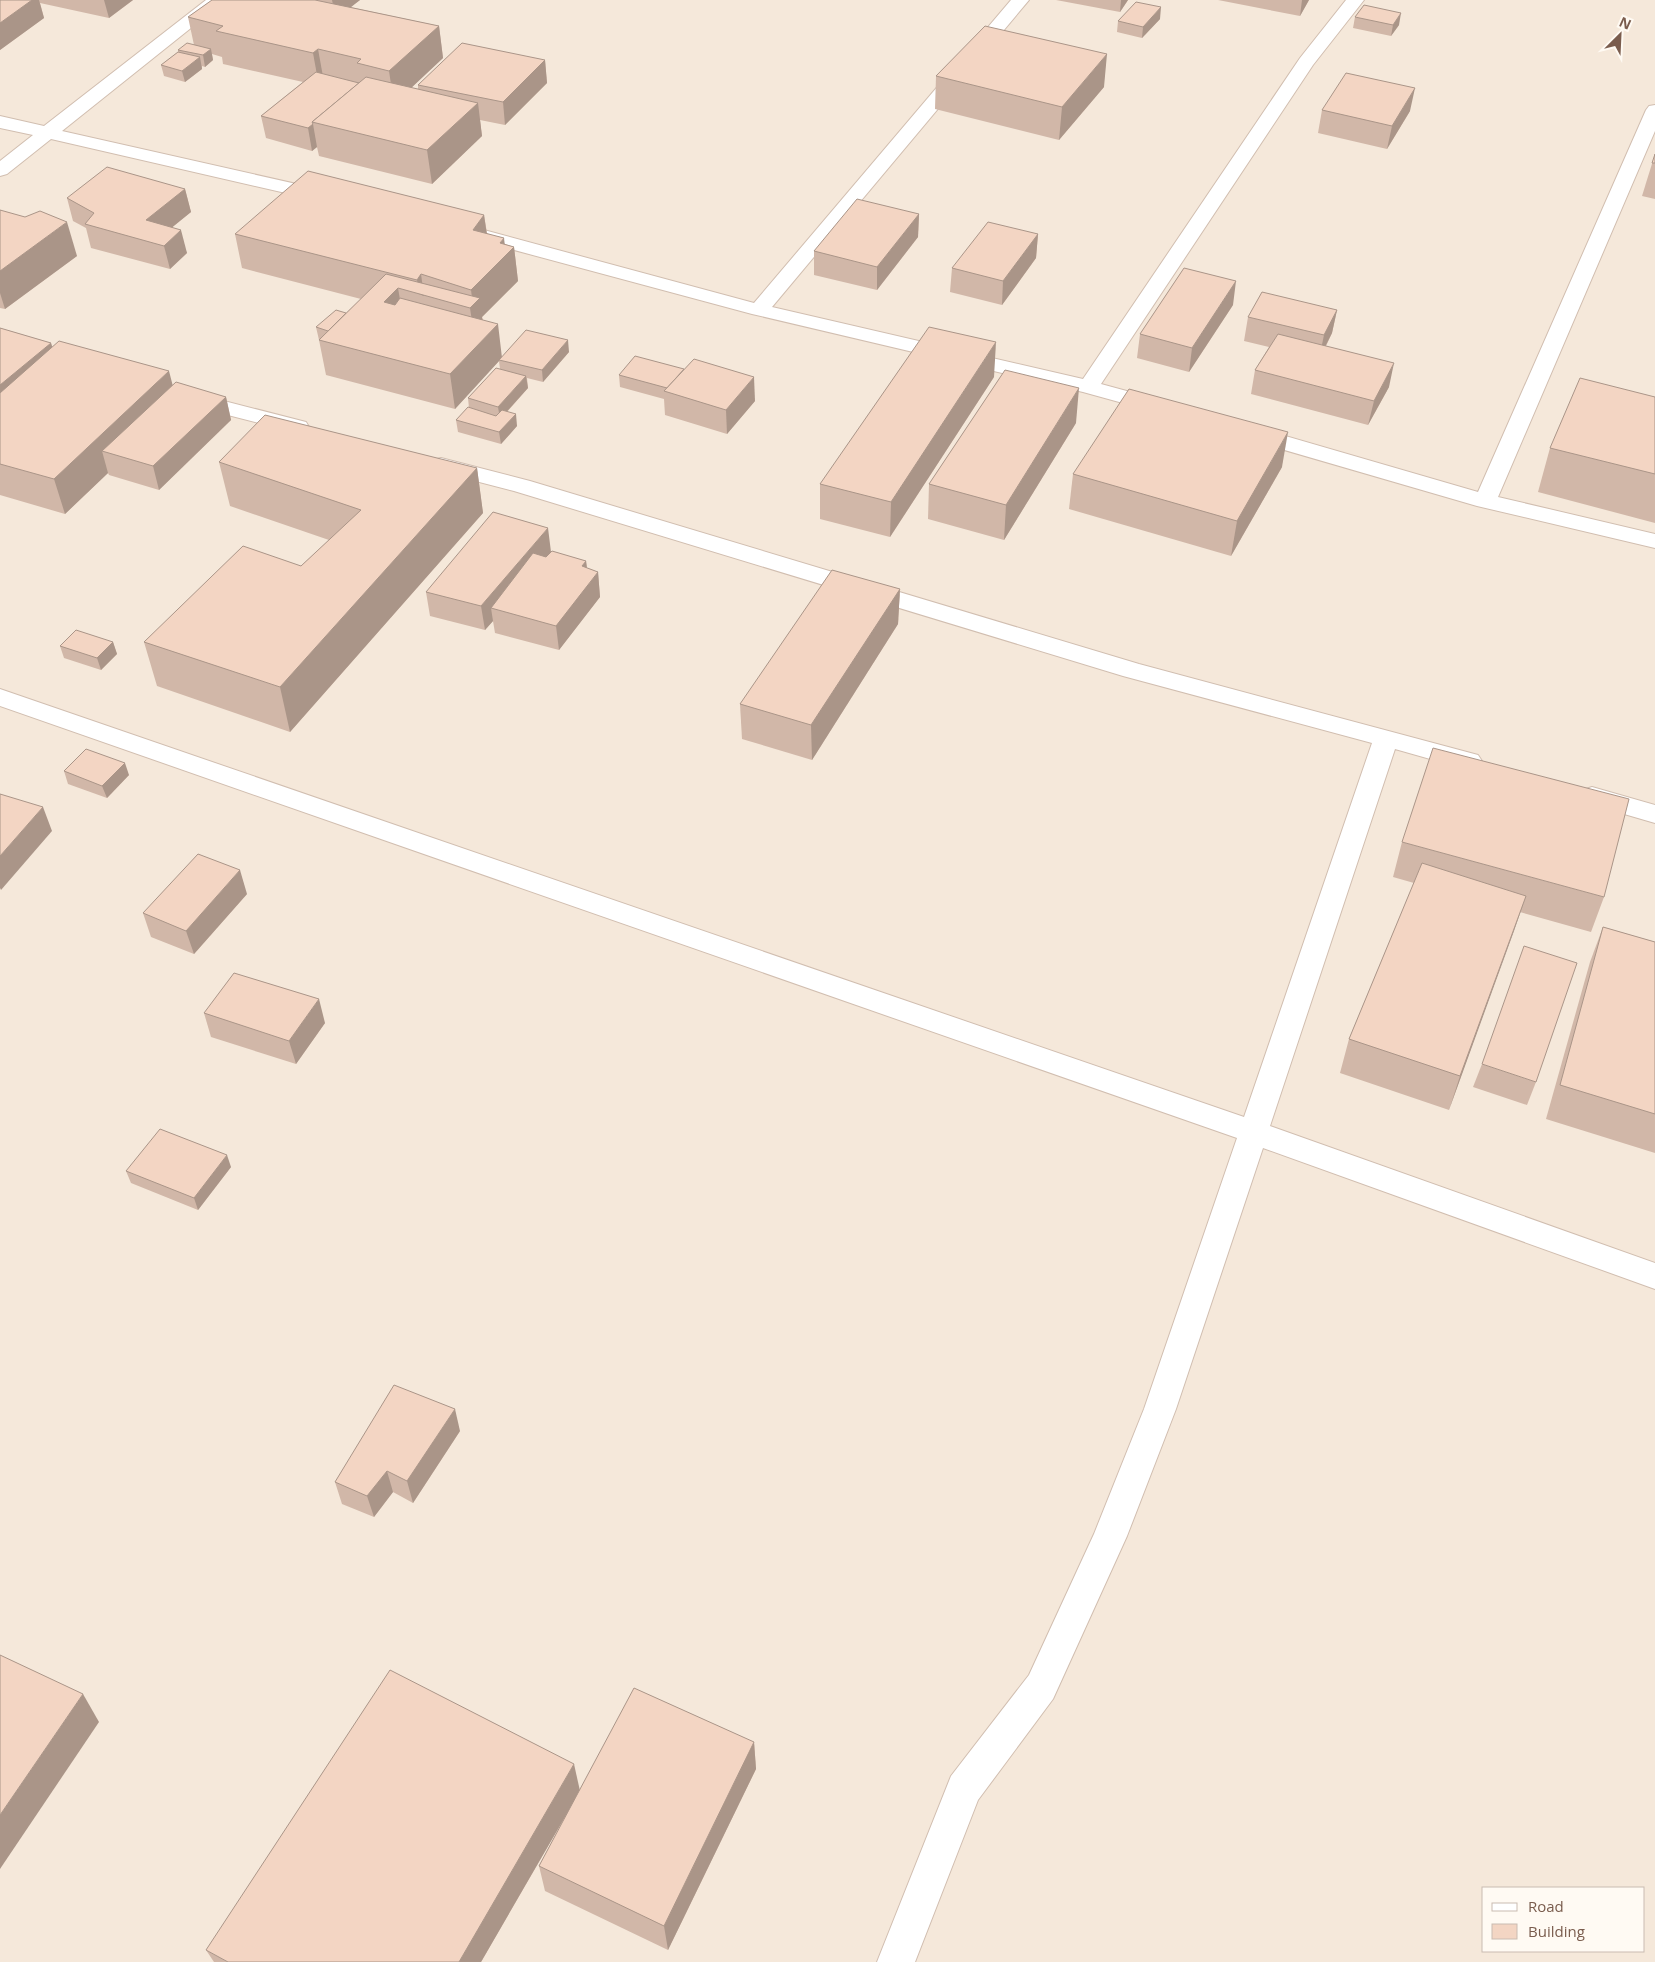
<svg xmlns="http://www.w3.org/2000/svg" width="1655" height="1962" font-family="'Open Sans',sans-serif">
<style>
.residential{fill:#f5e8da;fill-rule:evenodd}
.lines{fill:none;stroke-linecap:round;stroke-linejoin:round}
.street-casing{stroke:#d1beb0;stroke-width:2}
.street{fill:#fff;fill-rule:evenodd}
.wall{fill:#d1b7a8}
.shaded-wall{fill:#aa9588}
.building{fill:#f3d5c3;stroke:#aa9588}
</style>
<rect width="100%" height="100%" fill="#fdf6ec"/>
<path class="residential" d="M0 0H1655V1962H0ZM1484 1888H1644V1951H1484Z"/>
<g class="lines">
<defs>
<g id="street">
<path d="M206 0H226L62 131 332 192 335 196 332 200 325 202 51 139 7 174 0 176V161L33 135 0 128V116L44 126Z"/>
<path d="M1011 0H1029L772 307 1083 379 1300 58 1346 0H1364L1313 65 1101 384 1167 402 1170 407 1167 412 1159 413 1083 392 752 314 462 236 459 232 462 228 469 226 754 303Z"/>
<path d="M1655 105V131L1498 497 1655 534V548L1477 506 1243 438 1240 433 1243 428 1251 426 1478 492 1646 110 1649 106Z"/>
<path d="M193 393 306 422 309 427 306 432 298 433 185 404 182 399 185 394Z"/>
<path d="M441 458 530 481 1139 664 1478 755 1482 761 1478 767 1469 770 1395 749 1270 1126 1655 1263V1289L1263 1148 1176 1409 1127 1536 1053 1699 978 1800 915 1962H877L951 1776 1029 1675 1094 1534 1144 1409 1237 1138 0 706V689L1244 1117 1372 743 1123 676 514 491 433 470 430 465 433 460Z"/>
<path d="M1592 787 1655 805V823L1583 802 1579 796 1583 790Z"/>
</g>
</defs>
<use href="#street" class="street-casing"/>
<use href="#street" class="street"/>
</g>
<g class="wall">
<path d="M0 0H133L109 18 40 3 44 18 0 50Z"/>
<path d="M212 0H360L350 7 439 26 443 58 411 88 418 89V85L545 60 547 83 505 125 480 120 482 136 432 184 319 156 317 147 312 151 266 138 261 116 303 82 223 64 222 57 212 54 213 60 205 67 202 66V69L185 82 164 76 161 65 178 52V50L194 45 188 17Z"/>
<path d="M1056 0H1128L1120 12Z"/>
<path d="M1218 0H1309L1300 16Z"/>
<path d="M1355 17 1399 25 1391 36 1353 28Z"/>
<path d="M1160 19 1142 38 1117 32 1118 21Z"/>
<path d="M936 76 1104 87 1059 140 935 109Z"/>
<path d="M1322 110 1410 111 1387 149 1318 133Z"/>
<path d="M1655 154V199L1642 196Z"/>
<path d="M185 189 191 212 172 227 187 253 170 269 91 248 86 228 73 221 67 198Z"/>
<path d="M0 210 77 256 5 309 0 308Z"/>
<path d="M919 214 918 237 877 290 814 275V251Z"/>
<path d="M484 215 487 233 505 244 514 247 518 281 482 317 483 320 502 357 569 352 543 382 527 378 528 388 507 412 517 426 501 444 458 432 456 420 469 408 468 398 500 369 499 361 455 409 326 375 319 340 316 327 346 313 361 299 242 268 235 234Z"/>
<path d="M1038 234 1036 258 1002 305 950 292 952 268Z"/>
<path d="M1233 305 1189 372 1137 358 1140 334Z"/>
<path d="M1337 310 1332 333 1326 346 1389 387 1368 425 1251 394 1255 370 1269 347 1244 341 1248 317Z"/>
<path d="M0 328 51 343 52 347 173 385 226 397 231 420 159 490 109 475 108 473 65 514 0 495Z"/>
<path d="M619 375 755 401 727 434 665 415 664 399 620 387Z"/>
<path d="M994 377 890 537 820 519V484Z"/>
<path d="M1655 397V523L1538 492 1550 448Z"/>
<path d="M1076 423 1004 540 928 519 929 484Z"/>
<path d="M219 462 477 468 483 513 290 732 157 686 144 642 301 566 329 540 230 506Z"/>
<path d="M1282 467 1231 556 1069 509 1073 474Z"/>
<path d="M551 552 586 561 587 568 598 572 600 597 559 650 495 633 493 621 485 630 430 616 426 592Z"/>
<path d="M900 589 898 624 812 760 742 739 740 704Z"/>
<path d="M113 642 117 654 101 670 64 658 60 646Z"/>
<path d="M64 771 129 775 107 798 68 784Z"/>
<path d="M1402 842 1604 897 1591 932 1520 912 1449 1110 1340 1073 1349 1039 1414 883 1393 877Z"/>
<path d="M247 894 194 954 151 937 143 913Z"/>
<path d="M1603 927 1655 942V1153L1546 1119 1590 962Z"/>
<path d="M204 1013 325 1023 296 1064 211 1037Z"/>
<path d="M1482 1064 1536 1082 1527 1105 1473 1087Z"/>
<path d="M231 1167 198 1210 131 1183 126 1171Z"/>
<path d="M460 1431 413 1503 393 1492 374 1517 342 1504 335 1482Z"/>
<path d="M754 1742 756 1769 668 1950 545 1891 539 1866 566 1815 481 1962H228L579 1790Z"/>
<path d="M206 1950 228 1962H214Z"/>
</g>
<g class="shaded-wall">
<path d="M32 0H39L44 18 0 50V23Z"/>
<path d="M104 0H133L109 18Z"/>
<path d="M332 0H360L336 19Z"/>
<path d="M1121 0H1128L1120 12Z"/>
<path d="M1302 0H1309L1300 16Z"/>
<path d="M1161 7 1160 19 1142 38 1143 27Z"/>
<path d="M1401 13 1399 25 1391 36 1393 25Z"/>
<path d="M439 26 443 58 394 104 389 71Z"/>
<path d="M211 49 213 60 205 67 203 55Z"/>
<path d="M318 49 324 82 319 86 313 53Z"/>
<path d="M1107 54 1104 87 1059 140 1062 107Z"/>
<path d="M200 57 202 69 185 82 182 71Z"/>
<path d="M545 60 547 83 505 125 503 102Z"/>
<path d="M1415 88 1410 111 1387 149 1392 126Z"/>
<path d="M478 103 482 136 432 184 427 150Z"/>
<path d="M313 124 317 147 312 151 308 128Z"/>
<path d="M185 189 191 212 153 243 146 220Z"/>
<path d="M919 214 918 237 877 290V267Z"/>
<path d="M484 215 489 249 473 230Z"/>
<path d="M67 222 77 256 5 309 0 293V271Z"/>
<path d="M181 230 187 253 170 269 164 246Z"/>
<path d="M1038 234 1036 258 1002 305 1003 281Z"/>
<path d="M504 238 506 255 514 247 518 281 482 317 484 332 475 342 470 308 473 305 471 290 500 243Z"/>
<path d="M421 274 424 296 419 294 417 280Z"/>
<path d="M1236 281 1233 305 1189 372 1192 348Z"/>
<path d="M398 288 404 323 384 302Z"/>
<path d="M1337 310 1332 333 1319 359 1324 335Z"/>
<path d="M498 324 502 358 499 360V361L455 409 450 374Z"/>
<path d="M568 340 569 352 543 382 542 370Z"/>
<path d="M996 342 994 377 890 537 891 502Z"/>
<path d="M51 343 62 378 0 429V385Z"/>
<path d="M1394 363 1389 387 1368 425 1374 401Z"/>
<path d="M169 371 178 406 102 451 108 473 65 514 54 479Z"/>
<path d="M526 376 528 388 500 419 498 407Z"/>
<path d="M754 377 755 401 727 434 726 410Z"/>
<path d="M1079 388 1076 423 1004 540 1006 505Z"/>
<path d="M226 397 231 420 159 490 153 466Z"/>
<path d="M516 414 517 426 501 444 499 432Z"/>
<path d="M1288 432 1282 467 1231 556 1237 521Z"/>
<path d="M477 468 483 513 290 732 280 687Z"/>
<path d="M548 528 551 552 491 608 493 621 485 630 481 606Z"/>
<path d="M586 561 589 584 598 572 600 597 559 650 556 626 582 566Z"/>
<path d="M900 589 898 624 812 760 811 725Z"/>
<path d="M113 642 117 654 101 670 97 658Z"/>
<path d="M125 763 129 775 107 798 102 786Z"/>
<path d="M43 807 52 831 1 890 0 888V856Z"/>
<path d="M240 870 247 894 194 954 186 931Z"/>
<path d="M1526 896 1514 931 1449 1110 1460 1076Z"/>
<path d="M319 999 325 1023 296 1064 289 1041Z"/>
<path d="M227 1155 231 1167 198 1210 194 1198Z"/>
<path d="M455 1409 460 1431 413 1503 407 1481Z"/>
<path d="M387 1471 393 1492 374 1517 367 1496Z"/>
<path d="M83 1694 99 1722 0 1869V1815Z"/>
<path d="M754 1742 756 1769 668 1950 664 1926Z"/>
<path d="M574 1764 580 1791 481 1962H459Z"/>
</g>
<g class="building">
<path d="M0 0H32L0 23Z"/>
<path d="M212 0H315L439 26 389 71 357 63 361 59 318 49 313 53 216 31 223 26 188 17Z"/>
<path d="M1136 2 1161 7 1143 27 1118 21Z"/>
<path d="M1364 5 1401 13 1393 25 1355 17Z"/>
<path d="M985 26 1107 54 1062 107 936 76Z"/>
<path d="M187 43 211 49 203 55 178 50Z"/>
<path d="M462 43 545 60 503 102 418 85Z"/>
<path d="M178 52 200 57 182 71 161 65Z"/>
<path d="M316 72 359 83 312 122 313 124 308 128 261 116Z"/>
<path d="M1346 73 1415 88 1392 126 1322 110Z"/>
<path d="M366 77 478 103 427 150 312 122Z"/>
<path d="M1655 154V163H1652Z"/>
<path d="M107 167 185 189 146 220 181 230 164 246 85 224 94 213 67 198Z"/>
<path d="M308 171 484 215 473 230 504 238 500 243 514 247 471 290 421 274 417 280 235 234Z"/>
<path d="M857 199 919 214 877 267 814 251Z"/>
<path d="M0 210 25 217 40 211 67 222 0 271Z"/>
<path d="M988 222 1038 234 1003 281 952 268Z"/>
<path d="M1184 268 1236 281 1192 348 1140 334Z"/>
<path d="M386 274 480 298 470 308 398 288 384 302 395 305 400 298 498 324 450 374 319 340Z"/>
<path d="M1262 292 1337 310 1324 335 1248 317Z"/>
<path d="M336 310 346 313 328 331 316 327Z"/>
<path d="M929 327 996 342 891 502 820 484Z"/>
<path d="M0 328 51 343 0 385Z"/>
<path d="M526 330 568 340 542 370 499 360Z"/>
<path d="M1278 334 1394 363 1374 401 1255 370Z"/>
<path d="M59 341 169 371 54 479 0 464V393Z"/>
<path d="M635 356 684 369 667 388 619 375Z"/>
<path d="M694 359 754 377 726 410 664 391Z"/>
<path d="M496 368 526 376 498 407 468 398Z"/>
<path d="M1005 370 1079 388 1006 505 929 484Z"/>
<path d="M1580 378 1655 397V474L1550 448Z"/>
<path d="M176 382 226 397 153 466 102 451Z"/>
<path d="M1129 389 1288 432 1237 521 1073 474Z"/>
<path d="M468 407 496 416 502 410 516 414 499 432 456 420Z"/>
<path d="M265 415 477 468 280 687 144 642 243 546 301 566 361 510 219 462Z"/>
<path d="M493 512 548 528 481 606 426 592Z"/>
<path d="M552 551 586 561 582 566 598 572 556 626 491 608 533 553 546 557Z"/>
<path d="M832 570 900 589 811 725 740 704Z"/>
<path d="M76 630 113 642 97 658 60 646Z"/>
<path d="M1433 748 1629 799 1604 897 1402 842Z"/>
<path d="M86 749 125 763 102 786 64 771Z"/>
<path d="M0 794 43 807 0 856Z"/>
<path d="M198 854 240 870 186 931 143 913Z"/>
<path d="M1422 863 1526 896 1460 1076 1349 1039Z"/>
<path d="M1603 927 1655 942V1114L1560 1085Z"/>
<path d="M1524 946 1577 963 1536 1082 1482 1064Z"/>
<path d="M234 973 319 999 289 1041 204 1013Z"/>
<path d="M160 1129 227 1155 194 1198 126 1171Z"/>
<path d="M394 1385 455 1409 407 1481 387 1471 367 1496 335 1482Z"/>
<path d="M0 1655 83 1694 0 1815Z"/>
<path d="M390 1670 574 1764 459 1962H228L206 1950Z"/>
<path d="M634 1688 754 1742 664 1926 539 1866Z"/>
</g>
<rect x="1482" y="1887" width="162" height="65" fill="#fffaf3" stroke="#cabbb1"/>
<rect x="1492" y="1903" width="25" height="8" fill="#ffffff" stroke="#cabbb1"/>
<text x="1528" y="1912" font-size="15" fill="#7a5c4d">Road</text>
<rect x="1492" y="1924" width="25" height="15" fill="#f3d5c3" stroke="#cabbb1"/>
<text x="1528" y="1937" font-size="15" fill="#7a5c4d">Building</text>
<g transform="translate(1620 35) rotate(24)" stroke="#fffaf3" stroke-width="4" paint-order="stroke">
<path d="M0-4L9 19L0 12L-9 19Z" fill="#7a5c4d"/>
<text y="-8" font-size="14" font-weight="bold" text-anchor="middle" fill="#7a5c4d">N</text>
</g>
</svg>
